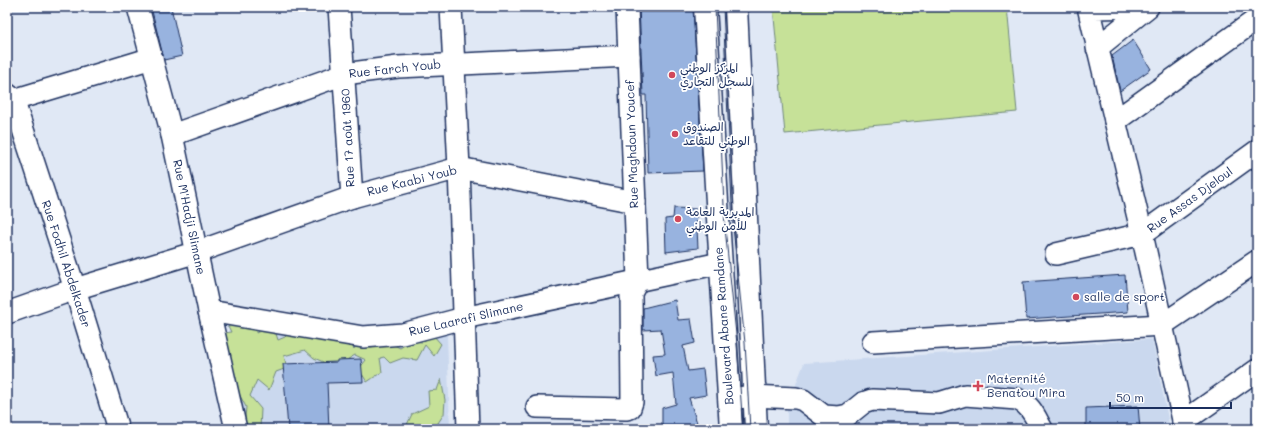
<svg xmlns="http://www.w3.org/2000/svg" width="1264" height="436" font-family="Mali,'Playpen Sans Arabic',sans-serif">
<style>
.built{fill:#cad8ee}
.green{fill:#c6e198;stroke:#70887b}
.building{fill:#98b3df;stroke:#1b2f5e}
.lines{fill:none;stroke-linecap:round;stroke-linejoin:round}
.minor-casing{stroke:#1b2f5e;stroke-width:24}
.major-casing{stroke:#1b2f5e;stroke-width:25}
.minor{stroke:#fff;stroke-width:21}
.major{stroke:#fff;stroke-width:22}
.tram{stroke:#1b2f5e;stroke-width:1}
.poi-dot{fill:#d1495b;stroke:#fff;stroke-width:1.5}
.labels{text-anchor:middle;stroke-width:3.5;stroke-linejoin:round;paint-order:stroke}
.poi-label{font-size:12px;fill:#1b2f5e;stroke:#fff;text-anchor:start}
.street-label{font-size:12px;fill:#1b2f5e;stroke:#fff}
</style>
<rect width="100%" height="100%" fill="#e0e8f5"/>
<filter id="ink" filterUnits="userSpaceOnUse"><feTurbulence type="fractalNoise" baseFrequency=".025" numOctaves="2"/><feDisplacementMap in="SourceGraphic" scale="8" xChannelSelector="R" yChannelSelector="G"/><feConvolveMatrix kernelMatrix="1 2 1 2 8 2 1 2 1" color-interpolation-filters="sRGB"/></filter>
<g filter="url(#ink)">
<g class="built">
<path d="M232 324 379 344 447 333 450 429H249L223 341Z"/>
<path d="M1152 339 1170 429H787V408L804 363Z"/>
</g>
<g class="green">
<path d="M773 7H1007L1017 112 785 134Z"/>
<path d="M227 324H256V333L273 324 278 340 285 337 295 327 346 337 354 349 358 341 371 348 392 344 400 348 411 341 422 342 433 335 441 344 434 356 425 345 417 360 403 358 390 363 384 357 380 358 382 372 367 382 359 369 366 360 355 355 335 367 314 358 305 350 284 356 287 368 276 372 269 390 257 380 250 396 261 409 260 429H245L244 428 246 407 236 388 237 382 229 367 224 333 231 332Z"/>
<path d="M441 379 445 400 444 414 438 423 440 429H405L412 414 429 406 428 391 437 390Z"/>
</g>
<g class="building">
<path d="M151 7H171L182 56 164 60Z"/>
<path d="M639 7H693L703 171 648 173 646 95H643Z"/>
<path d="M1133 40 1151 69 1120 91 1112 56Z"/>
<path d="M674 208 696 209 698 248 666 252 665 219 673 218Z"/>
<path d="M1125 275 1128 312 1026 319 1023 282Z"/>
<path d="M675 300 678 320 691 319 695 343 683 346 688 371 703 369 706 395 689 398 699 429H662V408L676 404 673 373 656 376 653 355 665 354 661 329 643 330V308Z"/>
<path d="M361 359 363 382 327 383 329 429H288L283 364 337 362V360Z"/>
<path d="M1138 406 1140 429H1086V408Z"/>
</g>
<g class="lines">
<defs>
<g id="minor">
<path d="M138 7 172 135 209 311 236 429"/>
<path d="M339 7 352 197"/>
<path d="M451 7 459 168 468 429"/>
<path d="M1146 7 1092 8 1089 11 1142 234 1185 429"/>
<path d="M1097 48 1148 7"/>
<path d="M7 94 13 99 75 289 118 429"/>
<path d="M7 102 152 58"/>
<path d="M1115 121 1257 19"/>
<path d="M172 135 344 74 398 67 629 56"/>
<path d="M1056 254 1142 234 1257 151"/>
<path d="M209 311 363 337 403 334 464 318 720 263"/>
<path d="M7 313 75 289 197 252 352 197 459 168 635 202"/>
<path d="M873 342 1162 325 1257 261"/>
<path d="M729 399 754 396 796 398 803 400 824 416 839 417 848 415 863 403 872 400 939 403 965 395 1017 399C1031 405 1035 417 1042 429"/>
<path d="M537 407 626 409 630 408 632 402 631 293 638 280 627 7"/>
<path d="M1183 422 1257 370"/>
</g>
<g id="major">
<path d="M705 7 731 429"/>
<path d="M736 7 756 429"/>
</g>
</defs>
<use href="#minor" class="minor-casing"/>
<use href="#major" class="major-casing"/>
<use href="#minor" class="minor"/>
<use href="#major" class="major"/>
<g class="tram">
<path d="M715 7 725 228 737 344 743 429"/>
<path d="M723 7 733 227 745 343 750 429"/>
</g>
</g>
</g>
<g class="poi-dot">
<circle cx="672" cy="75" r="4"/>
<circle cx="675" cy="134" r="4"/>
<circle cx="678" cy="219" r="4"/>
<circle cx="1076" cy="297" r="4"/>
<path d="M976 380h4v4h4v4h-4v4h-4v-4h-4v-4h4z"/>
</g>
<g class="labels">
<g class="poi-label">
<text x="680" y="72">المركز الوطني<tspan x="680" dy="14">للسجل التجاري</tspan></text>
<text x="683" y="131">الصندوق<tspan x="683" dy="14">الوطني للتقاعد</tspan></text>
<text x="686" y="216">المديرية العامة<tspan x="686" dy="14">للأمن الوطني</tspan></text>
<text x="1084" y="301">salle de sport</text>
<text x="987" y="383">Maternité<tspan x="987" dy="14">Benatou Mira</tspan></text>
</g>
<g class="street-label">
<text transform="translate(395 69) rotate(-6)" y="4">Rue Farch Youb</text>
<text transform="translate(348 138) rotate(-93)" y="4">Rue 17 août 1960</text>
<text transform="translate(632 144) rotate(-92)" y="4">Rue Maghdoun Youcef</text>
<text transform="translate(412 181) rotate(-14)" y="4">Rue Kaabi Youb</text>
<text transform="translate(1190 200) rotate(-36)" y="4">Rue Assas Djeloul</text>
<text transform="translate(189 217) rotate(78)" y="4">Rue M'Hadji Slimane</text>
<text transform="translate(66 264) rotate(72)" y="4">Rue Fodhil Abdelkader</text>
<text transform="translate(466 319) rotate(-13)" y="4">Rue Laarafi Slimane</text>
<text transform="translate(724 326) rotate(-94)" y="4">Boulevard Abane Ramdane</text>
</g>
</g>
<rect width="1264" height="436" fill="none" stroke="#fff" stroke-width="24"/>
<rect x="12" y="12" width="1240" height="412" fill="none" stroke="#1b2f5e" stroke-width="1.5" filter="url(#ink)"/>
<path d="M1110 402v6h121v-6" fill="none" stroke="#1b2f5e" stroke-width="2"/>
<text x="1116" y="402" font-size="12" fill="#1b2f5e" stroke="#ffffff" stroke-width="3" paint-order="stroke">50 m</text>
</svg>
